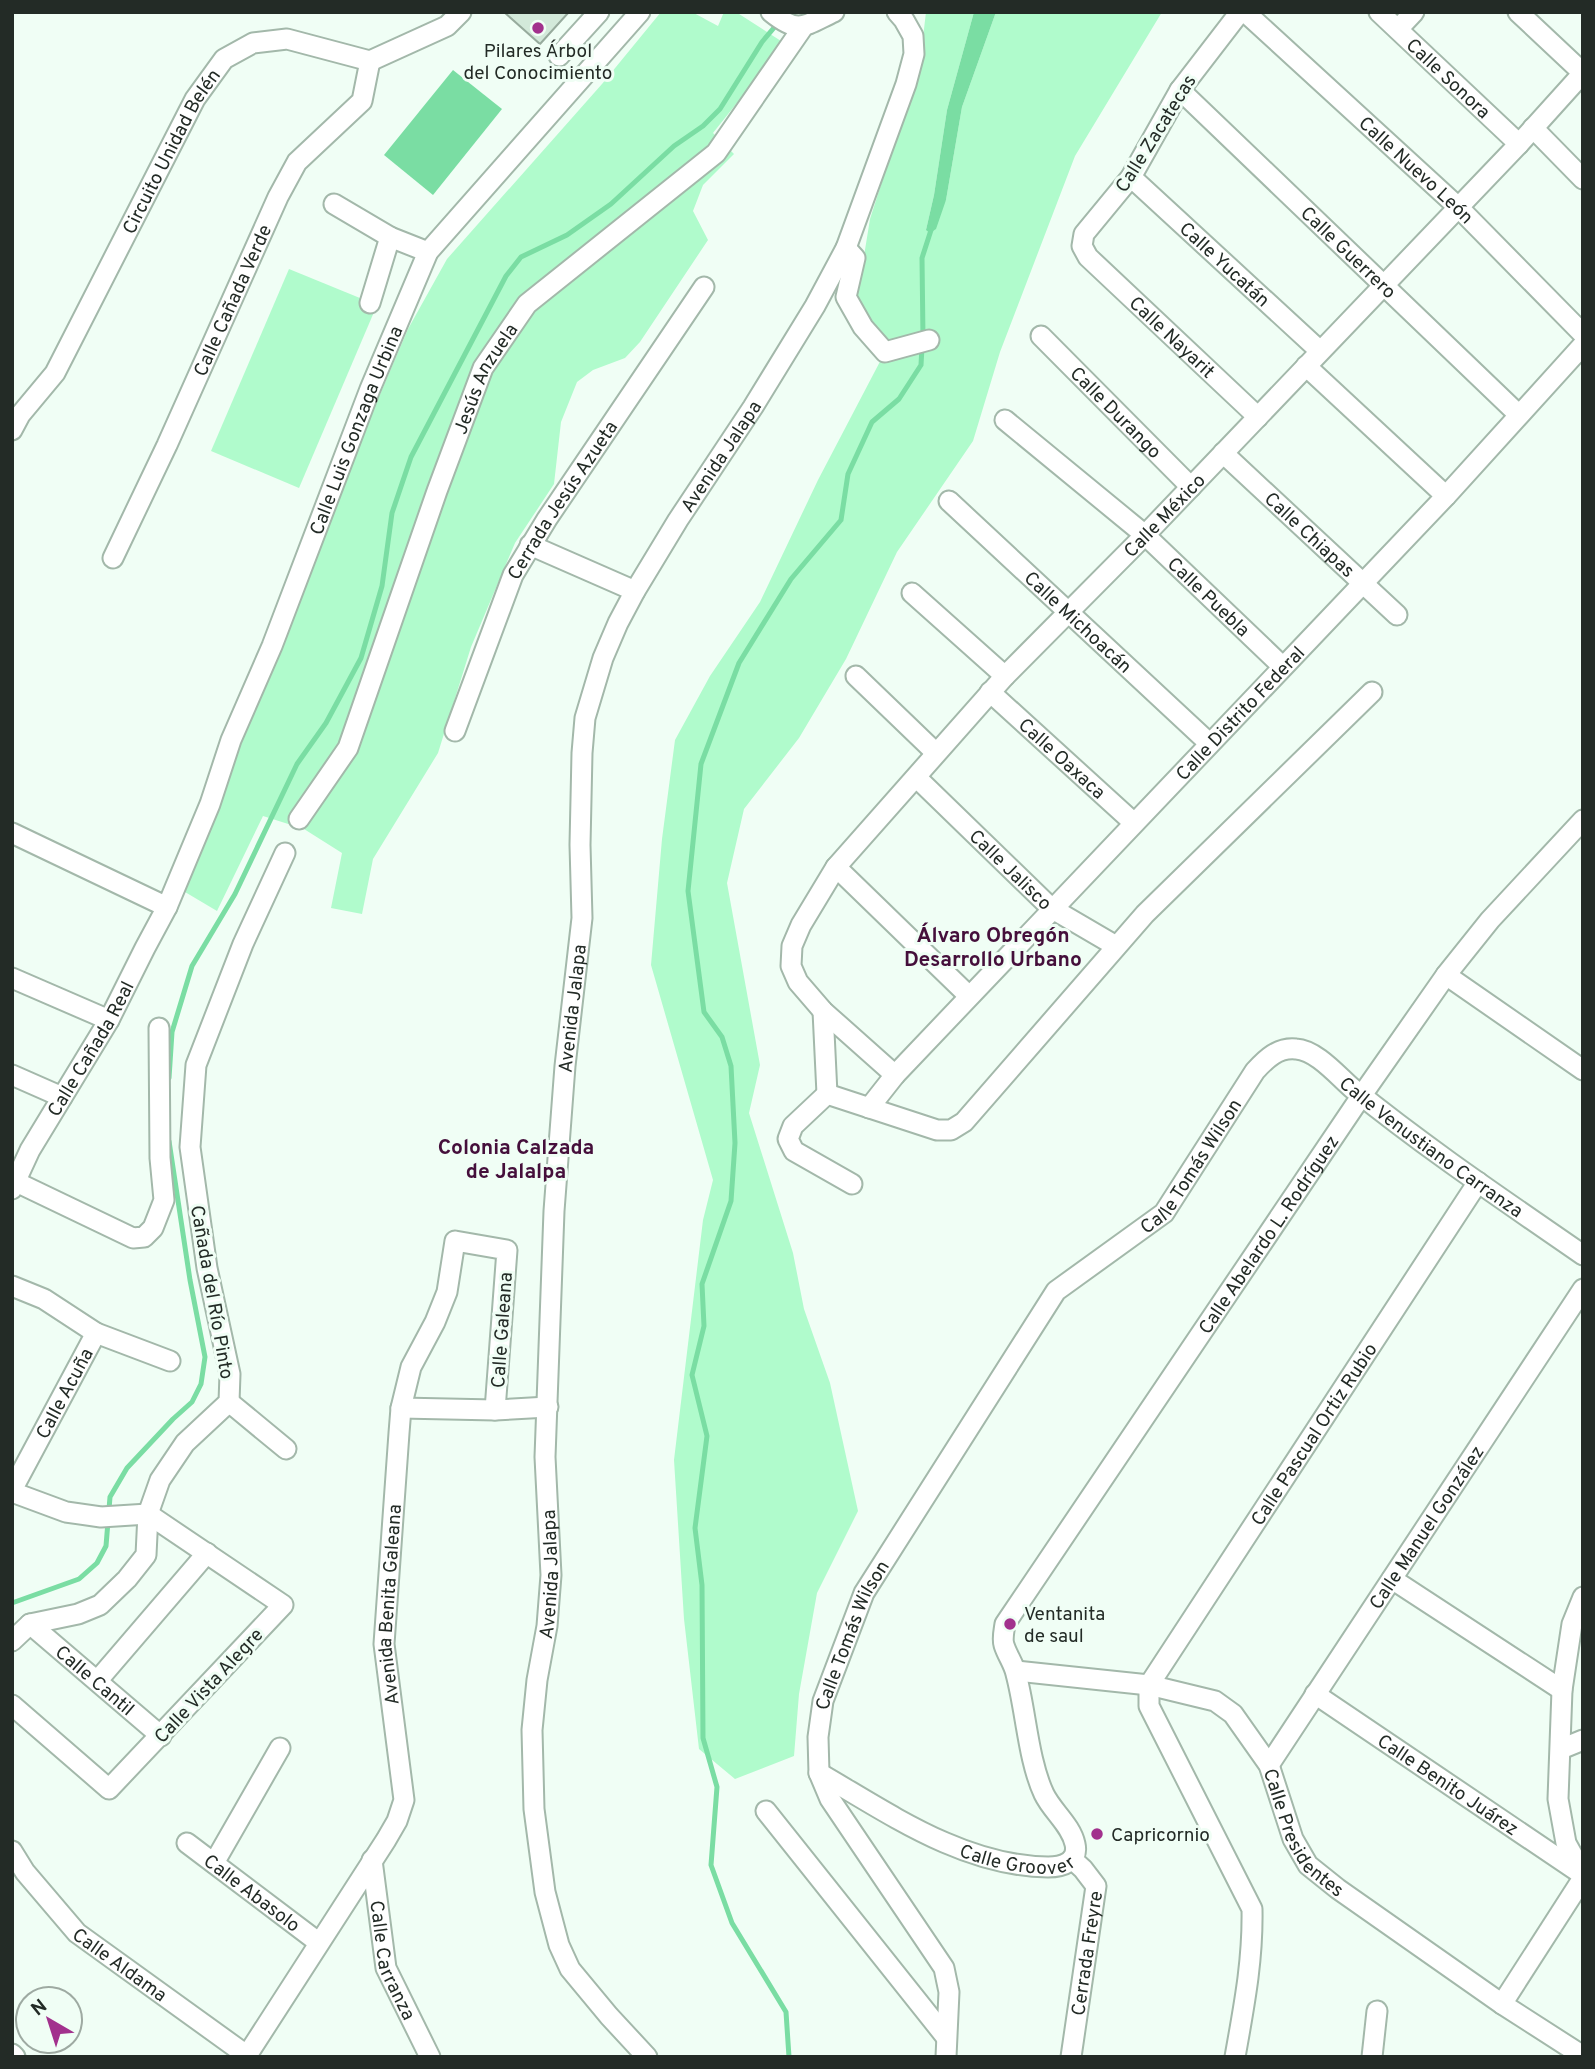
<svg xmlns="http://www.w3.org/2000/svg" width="1595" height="2069" font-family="Overpass,sans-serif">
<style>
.green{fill:#b0fbcc}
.water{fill:#7adda3}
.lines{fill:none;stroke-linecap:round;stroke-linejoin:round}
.stream{stroke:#7adda3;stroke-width:5}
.building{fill:#d3e9da;stroke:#97ab9d;stroke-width:2}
.minor-casing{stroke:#a3b8aa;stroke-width:23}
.minor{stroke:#fff;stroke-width:19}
.poi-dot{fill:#a2318d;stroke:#f0fef5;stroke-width:2.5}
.labels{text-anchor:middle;stroke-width:6;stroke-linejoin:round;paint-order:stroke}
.poi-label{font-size:19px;fill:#232b26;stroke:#f0fef5;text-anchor:start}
.street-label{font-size:19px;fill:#232b26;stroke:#f0fef5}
.neighbourhood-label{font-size:21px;font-weight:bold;fill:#450f3b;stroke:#f0fef5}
</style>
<rect width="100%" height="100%" fill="#f0fef5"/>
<g class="green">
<path d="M661 12H692L718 26 724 12H736L781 41 744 94 713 133 734 154 703 185 693 211 708 240 640 342 625 358 593 370 577 382 561 422 554 484 515 543 471 647 438 753 373 859 362 914 331 908 342 853 304 829 263 816 217 911 185 892 313 551 408 329 447 259 602 84Z"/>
<path d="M926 12H974L947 110 934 195 926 230 946 200 962 107 996 12H1162L1075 156 1000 352 973 441 897 552 846 659 799 738 744 809 727 883 760 1065 749 1113 793 1253 804 1309 830 1383 858 1511 817 1593 799 1694 794 1756 735 1779 699 1749 684 1619 674 1460 703 1220 713 1180 651 965 662 839 675 740 710 676 760 602 818 480 885 352 857 299 870 219 920 63Z"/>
<path d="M289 269 377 305 299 488 211 451Z"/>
</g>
<g class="water">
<path d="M974 12H996L962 107 946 200 936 229 930 233 926 230 934 195 947 110Z"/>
<path d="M453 70 502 109 433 195 384 155Z"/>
</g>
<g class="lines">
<g class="stream">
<path d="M923 338 922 258 932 227"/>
<path d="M169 1078 172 1032 192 966 235 894 297 764 326 723 361 658 382 586 392 513 411 457 506 276 521 257 567 235 611 204 674 146 703 126 720 109 762 42 778 23"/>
<path d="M12 1603 79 1579 97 1563 106 1546 110 1497 127 1468 173 1419 192 1402 201 1384 205 1357 190 1280 169 1141"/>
<path d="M789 2057 786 2012 732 1923 711 1865 717 1787 703 1738 702 1585 695 1528 707 1436 692 1375 704 1326 702 1284 731 1201 735 1143 731 1066 722 1037 704 1012 688 891 701 764 739 663 791 579 841 520 848 474 872 422 899 399 921 365 922 347"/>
</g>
</g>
<path class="building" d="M504 12H569L540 44Z"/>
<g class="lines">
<defs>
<g id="minor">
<path d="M771 12C799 35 804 26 834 12"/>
<path id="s1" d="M1240 12 1180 90 1131 177 1084 234 1082 246 1088 257 1258 417"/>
<path id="s2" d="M1245 12 1458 207 1583 334"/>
<path id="s3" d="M1379 12 1519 144"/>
<path d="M1518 12 1583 73"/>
<path d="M1398 29 1414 12"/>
<path d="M559 56 599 12"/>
<path id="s4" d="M1180 90 1519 415"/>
<path d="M1533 128 1583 179"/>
<path id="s5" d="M1131 177 1320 351"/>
<path d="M334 204 390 237"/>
<path d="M846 248 855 258 846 297 863 327 885 352 929 340"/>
<path d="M370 303 390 237 428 252"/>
<path id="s6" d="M1041 336 1191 487"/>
<path d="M1306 366 1446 496"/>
<path id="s7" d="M1005 420 1145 535 1282 666"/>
<path id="s8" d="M12 430 20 415 55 373 195 99 224 59 253 43 287 39 370 61 447 26 461 12"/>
<path id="s9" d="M1223 453 1397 615"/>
<path id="s10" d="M949 501 1209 743"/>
<path d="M530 545 635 591"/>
<path id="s11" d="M113 558 167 445 278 197 297 162 362 101 370 61"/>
<path d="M912 593 1005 676"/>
<path d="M856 676 936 753"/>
<path id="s12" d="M990 692 1134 823"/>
<path id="s13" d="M455 731 513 575 547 519 704 287"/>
<path id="s14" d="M917 778 1051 908 1116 946"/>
<path id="s15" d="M299 819 348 748 437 491 483 368 527 304 716 153 803 27"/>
<path d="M12 833 167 907"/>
<path d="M836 867 969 996"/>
<path d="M1446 975 1583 1070"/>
<path d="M12 978 109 1020"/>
<path d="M823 1011 827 1094"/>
<path d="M12 1075 62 1097"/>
<path id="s16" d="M895 1075 823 1011 798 982 791 966 792 946 801 925 836 867 1005 676 1145 535 1519 144 1583 73"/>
<path d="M827 1094 937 1130H951L964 1122 1145 914 1372 692"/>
<path d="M827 1094 793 1126 788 1139 794 1151 852 1184"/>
<path id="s17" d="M869 1108 895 1075 1446 496 1583 345"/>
<path d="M12 1180 133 1238 144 1237 153 1228 164 1200 160 1158 159 1028"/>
<path id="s18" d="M12 1189 30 1150 109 1020 145 948 167 907 210 804 231 740 272 646 370 389 428 252 640 12"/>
<path d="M12 1286 44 1299 96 1333 170 1361"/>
<path d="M229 1402 286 1449"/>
<path d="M401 1408 495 1410 548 1407"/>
<path id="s19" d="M12 1490 96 1333"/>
<path d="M12 1492 66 1512 101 1517 148 1514 283 1605 109 1789 12 1705"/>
<path d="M1392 1579 1562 1690"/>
<path id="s20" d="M30 1624 161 1736"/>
<path d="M12 1641 30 1624 78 1614 100 1605 127 1579 146 1555 148 1514 160 1480 185 1443 229 1402 230 1374 207 1268 190 1147 196 1065 243 944 285 853"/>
<path id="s21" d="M1016 1671 1149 1685 1215 1701 1233 1714 1269 1765 1293 1839 1308 1865 1338 1889 1502 2004 1583 2056"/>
<path d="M98 1680 207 1553"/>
<path id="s22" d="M1315 1694 1583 1875"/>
<path d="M1561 1749 1583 1740"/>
<path id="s23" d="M1269 1765 1583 1289"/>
<path id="s24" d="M819 1773C890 1814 963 1866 1048 1867 1062 1867 1079 1862 1075 1844 1071 1825 1052 1811 1044 1794 1028 1760 1026 1711 1016 1674 1014 1664 1007 1655 1004 1645 1002 1639 1004 1631 1005 1624L1362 1095 1446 975 1490 920 1583 820"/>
<path d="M766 1811 946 2037"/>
<path id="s25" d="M187 1843 318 1942"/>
<path id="s26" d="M12 1851 25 1872 77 1933 249 2057"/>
<path id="s27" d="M372 1860 386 1968 430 2057"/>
<path d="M214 1863 280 1748"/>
<path d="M1582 1872 1566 1843 1558 1799 1562 1690 1572 1624 1583 1597"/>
<path d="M1502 2004 1583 1878"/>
<path d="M12 2054 15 2057"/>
<path id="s28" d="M246 2057 386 1840 397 1821 404 1800 384 1644 399 1433 401 1408 411 1367 435 1322 447 1292 455 1241 507 1250 495 1410"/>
<path id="s29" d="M647 2057 609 2016 570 1969 559 1945 545 1892 534 1809 532 1730 537 1680 547 1626 551 1575 545 1457 554 1211 565 1066 582 918 580 845 582 753 585 718 603 658 618 623 635 591 678 520 753 407 815 306 846 248 906 84 914 54 913 36 904 20 897 12"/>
<path id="s30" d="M946 2057 949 1992 944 1968 830 1799 819 1773 818 1737 823 1701 864 1593 1056 1291 1164 1213 1255 1071C1266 1059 1278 1047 1296 1049 1316 1050 1337 1075 1352 1088 1426 1148 1505 1201 1583 1255"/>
<path id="s31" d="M1071 2057 1096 1886 1083 1869 1072 1859"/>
<path id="s32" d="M1235 2057C1244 2006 1253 1961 1252 1909L1149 1706V1685L1478 1182"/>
<path d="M1372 2057 1377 2011"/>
</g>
</defs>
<use href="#minor" class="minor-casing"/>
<use href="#minor" class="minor"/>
</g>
<g class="poi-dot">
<circle cx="538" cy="28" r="7"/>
<circle cx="1010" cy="1624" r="7"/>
<circle cx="1097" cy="1834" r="7"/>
</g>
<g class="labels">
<g class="poi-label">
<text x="538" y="57" text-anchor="middle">Pilares Árbol<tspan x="538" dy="22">del Conocimiento</tspan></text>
<text x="1024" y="1620">Ventanita<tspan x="1024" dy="22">de saul</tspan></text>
<text x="1111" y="1841">Capricornio</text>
</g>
<g class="street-label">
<text dy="7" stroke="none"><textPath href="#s3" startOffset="96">Calle Sonora</textPath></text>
<text transform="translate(1155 133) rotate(-58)" y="7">Calle Zacatecas</text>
<text dy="7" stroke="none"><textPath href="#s8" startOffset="322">Circuito Unidad Belén</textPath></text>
<text dy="7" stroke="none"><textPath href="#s2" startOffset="233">Calle Nuevo León</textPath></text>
<text dy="7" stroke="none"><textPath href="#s4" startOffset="234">Calle Guerrero</textPath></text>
<text dy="7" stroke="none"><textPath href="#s5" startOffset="128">Calle Yucatán</textPath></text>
<text dy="7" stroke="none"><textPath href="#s11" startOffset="284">Calle Cañada Verde</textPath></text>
<text dy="7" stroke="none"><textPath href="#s1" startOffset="413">Calle Nayarit</textPath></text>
<text dy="7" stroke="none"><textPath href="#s15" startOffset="481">Jesús Anzuela</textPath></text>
<text dy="7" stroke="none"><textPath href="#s6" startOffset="107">Calle Durango</textPath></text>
<text dy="7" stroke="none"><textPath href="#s18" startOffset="835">Calle Luis Gonzaga Urbina</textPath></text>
<text dy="7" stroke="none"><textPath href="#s29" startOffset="1673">Avenida Jalapa</textPath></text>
<text dy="7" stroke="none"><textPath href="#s13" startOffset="256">Cerrada Jesús Azueta</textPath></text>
<text dy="7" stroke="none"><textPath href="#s16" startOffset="744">Calle México</textPath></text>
<text dy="7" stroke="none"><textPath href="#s9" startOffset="119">Calle Chiapas</textPath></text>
<text dy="7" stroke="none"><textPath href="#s7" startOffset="270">Calle Puebla</textPath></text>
<text dy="7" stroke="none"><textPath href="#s10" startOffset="177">Calle Michoacán</textPath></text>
<text dy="7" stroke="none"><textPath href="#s17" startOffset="542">Calle Distrito Federal</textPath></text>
<text dy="7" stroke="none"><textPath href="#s12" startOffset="98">Calle Oaxaca</textPath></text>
<text dy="7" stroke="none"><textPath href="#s14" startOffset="131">Calle Jalisco</textPath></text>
<text dy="7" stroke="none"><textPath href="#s29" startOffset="1085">Avenida Jalapa</textPath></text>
<text dy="7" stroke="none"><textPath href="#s18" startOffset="161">Calle Cañada Real</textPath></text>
<text dy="7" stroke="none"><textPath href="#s30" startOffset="1386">Calle Venustiano Carranza</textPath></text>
<text dy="7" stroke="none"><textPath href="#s30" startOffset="1054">Calle Tomás Wilson</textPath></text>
<text dy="7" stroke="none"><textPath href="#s24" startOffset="998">Calle Abelardo L. Rodríguez</textPath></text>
<text transform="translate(213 1292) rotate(80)" y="7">Cañada del Río Pinto</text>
<text transform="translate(501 1330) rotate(-86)" y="7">Calle Galeana</text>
<text dy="7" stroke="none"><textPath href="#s19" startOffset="110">Calle Acuña</textPath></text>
<text dy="7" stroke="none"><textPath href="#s32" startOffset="698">Calle Pascual Ortiz Rubio</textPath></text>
<text dy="7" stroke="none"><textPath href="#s23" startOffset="285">Calle Manuel González</textPath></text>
<text dy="7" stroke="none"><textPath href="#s29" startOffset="518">Avenida Jalapa</textPath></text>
<text dy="7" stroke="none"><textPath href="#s28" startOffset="499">Avenida Benita Galeana</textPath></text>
<text dy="7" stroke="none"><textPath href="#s30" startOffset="466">Calle Tomás Wilson</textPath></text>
<text dy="7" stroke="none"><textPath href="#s20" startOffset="86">Calle Cantil</textPath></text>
<text transform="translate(208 1685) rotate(-47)" y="7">Calle Vista Alegre</text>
<text dy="7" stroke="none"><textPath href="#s22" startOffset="161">Calle Benito Juárez</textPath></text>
<text dy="7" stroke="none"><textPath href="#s21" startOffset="364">Calle Presidentes</textPath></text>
<text dy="7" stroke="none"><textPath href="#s24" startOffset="219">Calle Groover</textPath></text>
<text dy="7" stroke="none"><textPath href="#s25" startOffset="82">Calle Abasolo</textPath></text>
<text dy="7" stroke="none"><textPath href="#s31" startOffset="105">Cerrada Freyre</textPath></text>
<text dy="7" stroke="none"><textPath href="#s27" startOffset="103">Calle Carranza</textPath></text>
<text dy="7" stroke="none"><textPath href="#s26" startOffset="158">Calle Aldama</textPath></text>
</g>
<g class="neighbourhood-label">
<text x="993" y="942">Álvaro Obregón<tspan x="993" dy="24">Desarrollo Urbano</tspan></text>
<text x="516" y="1154">Colonia Calzada<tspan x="516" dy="24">de Jalalpa</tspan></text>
</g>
</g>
<rect width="1595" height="2069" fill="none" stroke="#232b26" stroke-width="28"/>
<g transform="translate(49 2020) rotate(321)"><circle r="33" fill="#f0fef5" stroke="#9eaaa2" stroke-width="2"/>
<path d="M0-5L12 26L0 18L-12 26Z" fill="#a2318d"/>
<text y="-10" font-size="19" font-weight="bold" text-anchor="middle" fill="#232b26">N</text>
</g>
</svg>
